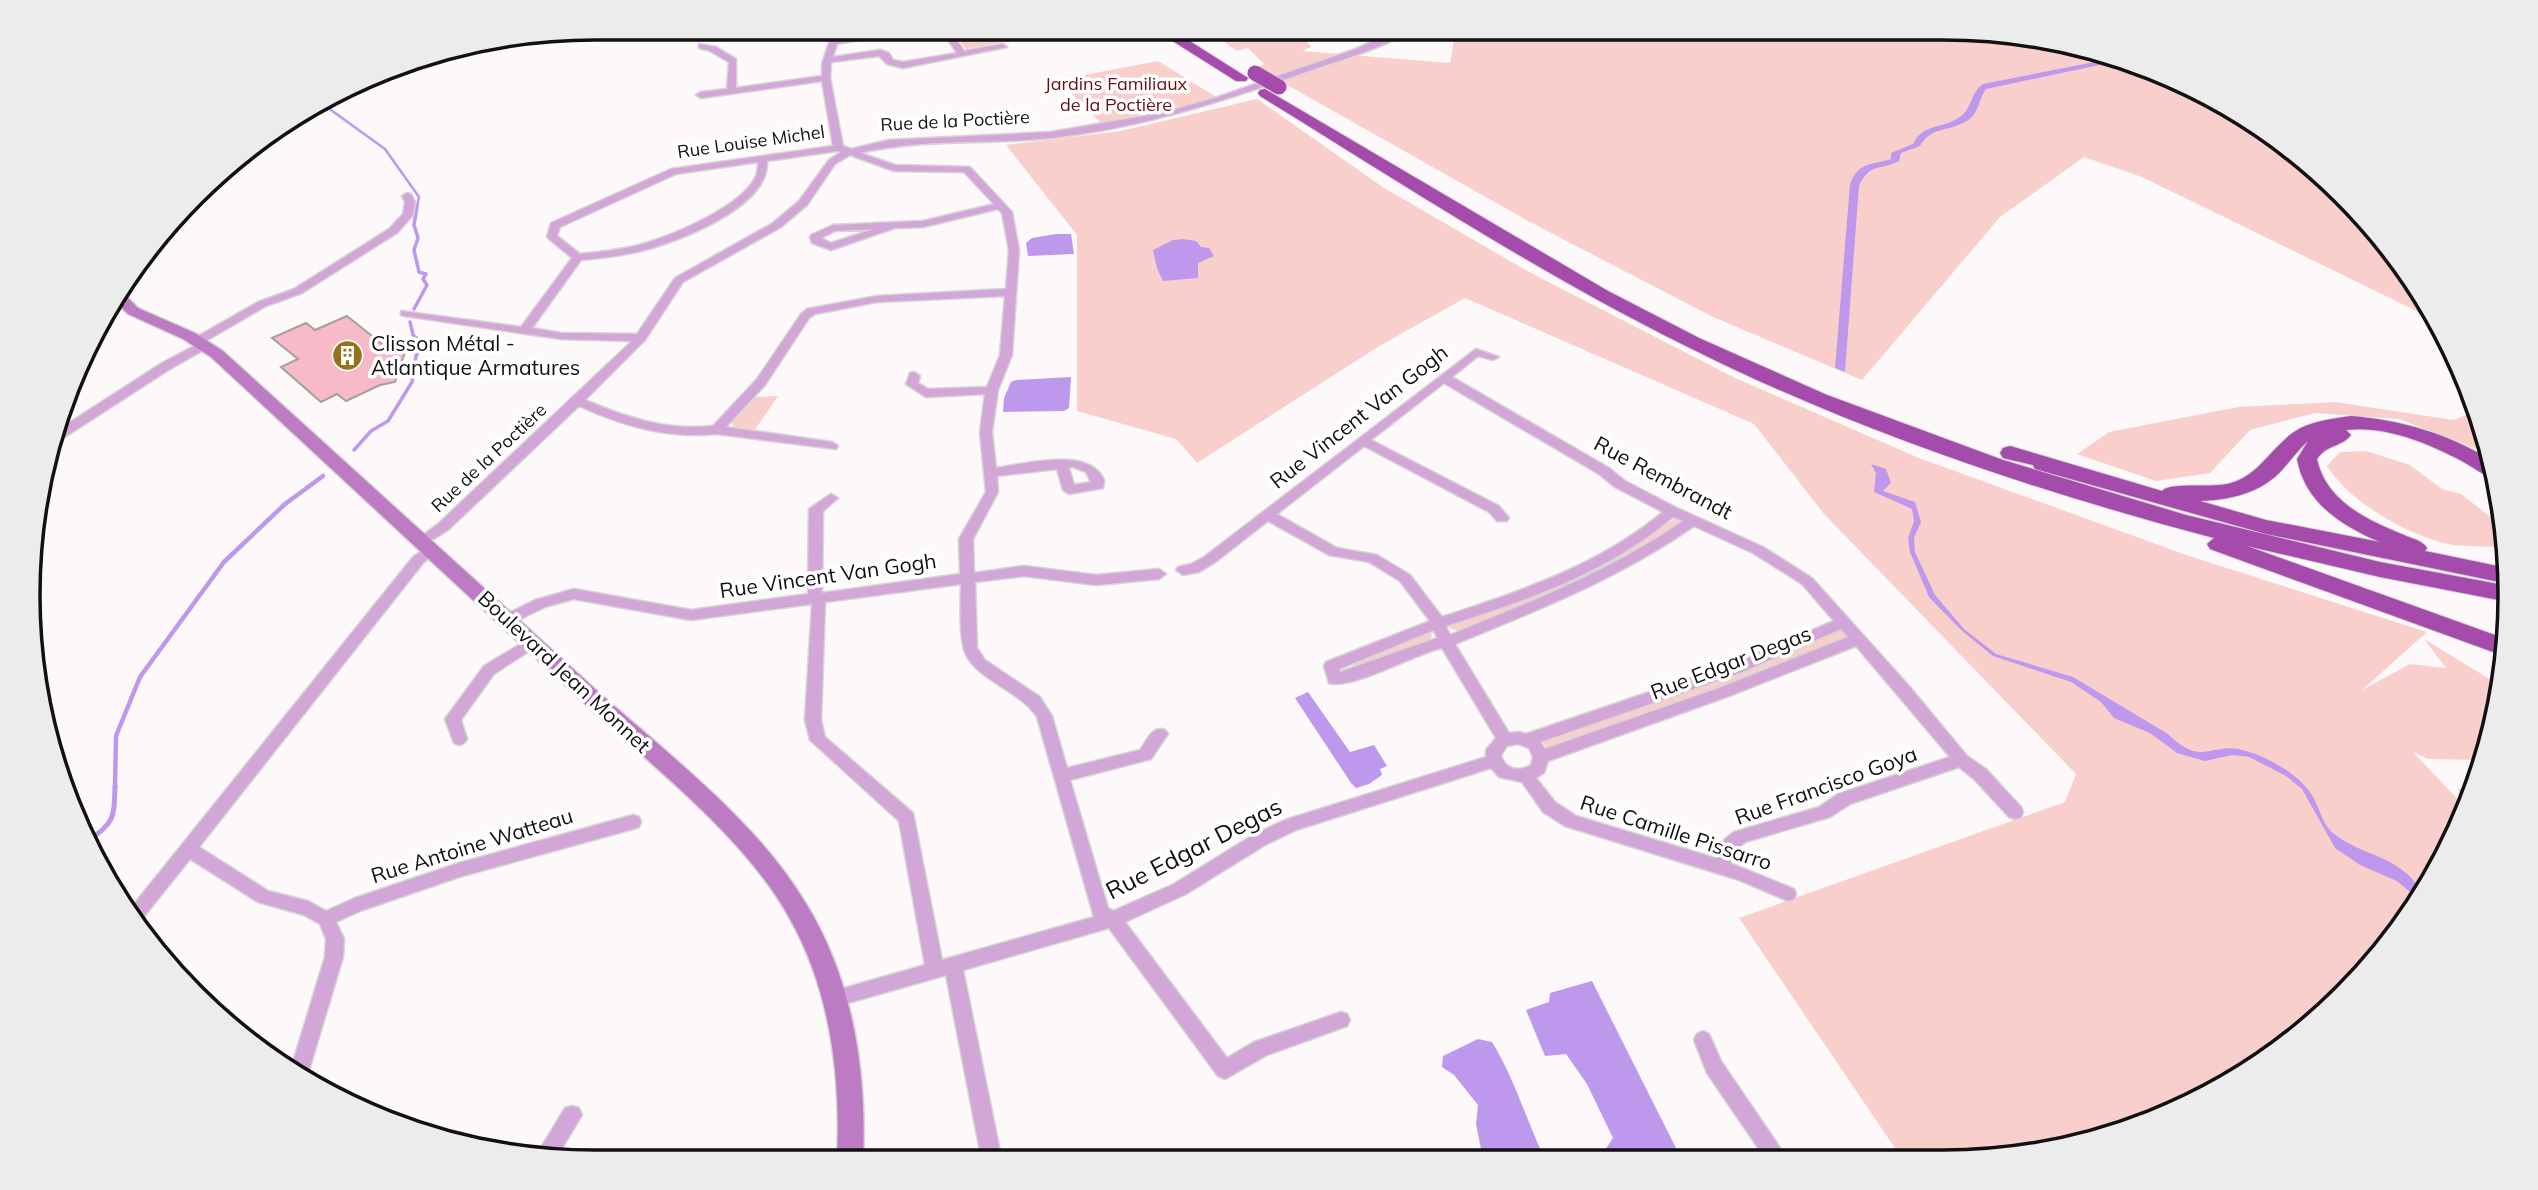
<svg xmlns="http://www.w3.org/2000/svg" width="2538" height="1190" font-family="Mulish,sans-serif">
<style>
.green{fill:#f9cfcb}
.water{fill:#bd98ec}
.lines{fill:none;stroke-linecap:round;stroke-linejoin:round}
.stream-far3{stroke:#bd98ec;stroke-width:2.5}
.stream-far2{stroke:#bd98ec;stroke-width:3.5}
.stream-far1{stroke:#bd98ec;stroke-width:4.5}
.stream{stroke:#bd98ec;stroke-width:5}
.building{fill:#f8bac8;stroke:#a49fa0;stroke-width:2}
.minor-casing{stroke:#d7d4d6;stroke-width:3}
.secondary-casing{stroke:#d7d4d6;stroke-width:3}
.trunk-casing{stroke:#d7d4d6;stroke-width:2}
.minor{fill:#d2a6d6;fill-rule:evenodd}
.secondary{fill:#bc7bc2;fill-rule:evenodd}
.trunk{fill:#a44bac;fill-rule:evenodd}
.trunk-bridge-casing{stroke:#d7d4d6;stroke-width:17;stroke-linecap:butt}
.trunk-bridge{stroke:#a44bac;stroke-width:15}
.labels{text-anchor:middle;stroke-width:7;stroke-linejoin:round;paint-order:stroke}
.far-park-label{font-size:18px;fill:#690f15;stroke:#fff}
.far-street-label{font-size:18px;fill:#121011;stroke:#fff}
.poi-label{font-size:21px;fill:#121011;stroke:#fff;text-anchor:start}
.street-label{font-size:21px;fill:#121011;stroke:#fff}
.near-street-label{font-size:24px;fill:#121011;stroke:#fff}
.rim{fill:none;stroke:#121011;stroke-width:3.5}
</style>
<rect width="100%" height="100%" fill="#fdf9fb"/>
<g class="green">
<path d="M950 28H1084L966 49Z"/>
<path d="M1205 28H1296L1311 47 1302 51 1450 63 1456 28H1943L2054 39 2160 71 2258 124 2344 194 2415 280 2437 321 2142 177 2084 157 2000 217 1862 380 1713 317 1528 221 1257 68 1264 64 1248 48 1237 51Z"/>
<path d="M1158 61 1218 98 1102 124 1058 80Z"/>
<path d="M1257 99 1384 188 1529 272 1735 378 1919 458 2189 556 2427 632 2362 690 2410 664 2446 668 2424 639 2501 686 2499 706 2483 760 2428 759 2413 752 2466 808 2458 789 2475 785 2467 812 2393 940 2288 1045 2160 1119 2017 1157H1901L1739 918 2065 802 2076 774 1824 514 1754 424 1465 298 1376 348 1197 463 1176 439 1077 411V235L1006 145 1121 131Z"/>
<path d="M778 396 754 431 734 428 732 422 755 397Z"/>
<path d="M2335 402 2454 420 2477 410 2490 454 2399 419 2315 413 2250 430 2210 473 2156 481 2077 454 2109 432 2238 407Z"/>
<path d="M2366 451 2410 465 2442 489 2461 494 2492 518 2497 547C2480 546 2459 547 2443 543 2403 532 2349 501 2327 466L2340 452Z"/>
<path d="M1676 518 1681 520 1680 524 1585 583 1458 631 1449 628 1450 625 1578 577 1621 555Z"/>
<path d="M1837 630 1846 633 1845 638 1741 681 1548 748 1543 744 1546 739Z"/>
<path d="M1427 631 1432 634 1431 639 1361 668 1353 666V662Z"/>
</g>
<g class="water">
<path d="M2115 58 2123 60 1986 89C1979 98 1979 111 1971 118 1952 133 1931 125 1920 146L1901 153 1899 161C1880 171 1870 162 1859 186L1845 372 1835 368 1850 184C1860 160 1871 166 1891 159V153L1913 144C1924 122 1943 130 1961 116 1972 108 1971 92 1983 84Z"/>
<path d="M1056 234H1071L1074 254 1028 256 1026 243 1032 238Z"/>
<path d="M1183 239 1196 241 1201 247 1209 248 1214 256 1198 263V278L1163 281 1157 268 1153 250 1173 240Z"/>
<path d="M1071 377 1069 408 1064 411 1003 412 1004 398 1011 382 1016 380Z"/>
<path d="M1871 464 1886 469 1891 483 1883 491 1915 502 1921 522 1914 538 1915 552 1935 595 1964 629 1996 654 2073 677 2168 734C2203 769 2212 740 2246 751 2268 757 2296 773 2309 791 2319 803 2321 823 2333 833 2362 857 2399 854 2421 891L2417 898 2397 881 2360 865 2335 848 2302 789 2286 776 2249 757 2232 755 2205 761 2177 753 2150 733 2114 718 2101 702 2071 682 1993 656 1961 630 1929 597 1910 552 1908 538 1914 521 1912 509 1874 492 1876 473Z"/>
<path d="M1308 692 1350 752 1374 745 1387 766 1380 769 1382 775 1369 784 1356 788 1351 783 1295 698Z"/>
<path d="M1592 981 1681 1158 1599 1159 1613 1138 1587 1084 1566 1054 1545 1056 1526 1010 1549 1002 1550 993Z"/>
<path d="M1478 1039 1492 1042C1515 1079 1526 1120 1545 1159H1483L1476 1124 1478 1105 1454 1075 1442 1067 1443 1056Z"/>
</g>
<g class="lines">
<path class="stream-far3" d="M324 105 385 149 419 197 417 207"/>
<g class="stream-far2">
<path d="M414 309 427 285 423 279 426 274 419 272 414 250 418 238 414 225 417 206"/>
<path d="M354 450 371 431 388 421 412 382 416 356 423 344 413 335 410 322"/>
</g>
<path class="stream-far1" d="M115 788 116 736 140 677 224 562 285 504 323 476"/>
<path class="stream" d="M86 843C114 821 114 822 115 786"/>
</g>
<path class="building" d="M347 316 392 352 406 349 395 382 380 385 346 401 337 394 321 402 281 367 298 359 272 338 306 323 315 330Z"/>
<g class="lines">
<defs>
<g id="minor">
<path d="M834 28H842L839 39 904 28H924L837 44 833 57 880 50 889 53 893 60 903 62 957 53 940 28H948L964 51 1003 44 1007 47 903 68 887 64 879 56 831 62 830 78 843 146 851 149 889 140 1051 132 1162 113 1215 98 1353 50 1404 28H1415C1393 44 1345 59 1317 68 1230 99 1143 128 1051 138 987 145 922 138 860 153L895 165 970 167 1012 212 1019 250 1012 355 998 390 992 432 996 468C1026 464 1089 446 1104 480L1103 488 1069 494 1063 490 1057 469 997 476 998 492 973 539 974 573 1024 566 1096 575 1159 569 1166 574 1159 579 1096 585 1024 576 975 582 977 648 985 660 1040 697 1052 716 1067 768 1140 750C1147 741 1152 725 1165 730L1168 734 1151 759 1070 780 1108 908 1113 911 1174 884 1253 835 1285 820 1486 757V750L1496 738 1442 648C1414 654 1352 690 1329 683L1324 666 1326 662 1430 621 1400 581 1369 562 1329 555 1268 521 1214 563 1199 572 1183 575 1176 570 1178 567 1191 564 1204 557 1476 349 1499 357 1493 360 1478 356 1452 377 1609 468 1625 481 1677 508 1763 547 1812 578 1909 686 1967 756 1986 769 2021 807 2023 812 2021 817 2015 819 2009 817 1974 779 1959 767 1850 804 1830 817 1745 842 1737 849 1730 863 1794 889 1796 894 1794 899 1788 901 1739 880 1565 826 1543 812 1522 782 1499 777 1491 768 1296 830 1265 845 1186 894 1125 922 1227 1058 1254 1042 1341 1012 1347 1014 1350 1020 1347 1026 1267 1055 1225 1079 1218 1076 1109 928 963 970 1002 1161H982L946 975 834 1007 828 1005 825 999 828 993 834 991 925 965 899 821 810 740 805 720 812 604 691 620 574 599 545 607 508 625 501 620 503 616 535 600 574 589 691 610 808 594 809 509 831 494 838 498 823 511 822 593 960 574 959 539 986 492 980 432 985 394 926 397 906 384 910 373 914 372 920 376 918 383 928 389 987 387 1000 355 1005 296 877 302 815 314 809 318 765 385 726 427 832 442 838 446 836 449 717 434C668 439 623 426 579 406L448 530 422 546 415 541 438 524 632 341 561 339 405 316 401 315V311L521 327 572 258 547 237 551 223 671 169 833 146 822 81 701 98 696 95 701 92 727 89 729 62 710 51 699 48V44L716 47 736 59V88L822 76V64ZM837 151 841 152 829 160 799 201 773 223 675 278 637 334 561 333 532 328 581 260C601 258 621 256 641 251 678 242 770 207 767 161ZM850 155 894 171 964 172 994 204 923 221 833 225 811 235 810 237 812 243 831 250 895 228 923 227 998 209 1002 213 1009 250 1006 289 877 296 807 309 801 314 757 379 713 426C668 431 627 418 585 400L645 340 683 282 781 227 807 205 835 164ZM758 162C758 168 758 173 755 178 741 207 670 237 639 245 620 250 600 252 580 254L557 236 560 227 676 174ZM874 229 831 243 821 238 835 231ZM1444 383 1599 474 1615 487 1663 512C1598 566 1521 591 1442 617L1410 575 1377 555 1337 548 1277 514 1364 446 1489 512 1497 521H1507L1509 518 1499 506 1371 440ZM1073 467 1086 472 1091 482 1074 485 1069 468ZM1673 517 1683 521C1611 571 1530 602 1450 635L1446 626C1527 600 1607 573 1673 517ZM1694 526 1753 553 1802 584 1834 621 1732 664 1526 734 1519 732 1509 733 1455 644C1538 610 1620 578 1694 526ZM961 584C961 604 959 626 963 645 968 678 1020 689 1037 717L1094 917 942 960 913 813 825 737 821 720 825 602ZM1841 629 1848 637 1719 688 1545 749 1540 742 1742 672ZM1434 630 1437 638 1340 672 1339 669ZM1856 646 1950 757 1838 794 1819 807 1734 832 1725 839 1715 858 1576 816 1555 802 1536 778 1544 773 1548 761 1729 696ZM1518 744 1529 748 1533 757 1531 765C1519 772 1505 770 1501 755L1507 746Z"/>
<path d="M407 193 411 194 415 202 413 215 397 233 302 293 266 306 204 342 209 343V347L170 369 57 442 52 443 55 432 162 363 198 344 193 343V339L258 302 294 289 389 229 403 214 405 202 402 196Z"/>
<path d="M431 545 436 547 438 550 423 563 199 847 268 891 308 901 326 911 355 898 459 863 633 815 639 817 641 822 639 827 633 829 459 877 360 911 336 922 344 939 343 957 306 1080 290 1072 325 957 326 939 320 924 304 915 258 902 190 859 142 919 140 920 131 908 413 557Z"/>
<path d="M532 637 537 638 539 642 537 646 494 674 461 720 467 739 464 743 459 745 454 743 445 719 448 715 484 666Z"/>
<path d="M1703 1031 1709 1034 1721 1061 1787 1158H1765L1707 1073 1694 1040 1697 1034Z"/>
<path d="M572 1106 579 1108 582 1115 556 1158 536 1156 565 1108Z"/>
</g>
<path id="secondary" d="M121 284 127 288 128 298 138 308 195 333 223 351C346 463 470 575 594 688 666 753 755 819 805 902 853 979 867 1072 863 1161H837C841 1078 831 992 790 919 746 838 653 767 585 704 461 589 336 473 211 357L183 339 128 314 113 299Z"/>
<g id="trunk">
<path d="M1152 28H1169L1248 78 1246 81H1236Z"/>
<path d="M1265 89 1608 291 1699 338 1827 395 2003 460 2186 515 2380 562 2509 586V602L2380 577 2247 546 2506 639 2504 656 2210 549 2207 544 2214 538C2033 490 1853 430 1686 346 1538 273 1400 182 1260 96L1258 93 1260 90Z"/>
<path d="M2351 416C2401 420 2450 434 2492 461L2496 480C2484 476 2473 467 2462 461 2428 443 2385 425 2346 430L2351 435C2342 447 2327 444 2317 459 2326 501 2367 520 2404 535 2412 539 2422 540 2427 548L2425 551 2507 568 2509 584 2266 534 2035 469 2033 465 2003 458 2000 453 2003 448 2010 446 2162 491C2171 481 2214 489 2231 483 2260 474 2270 449 2294 432 2310 421 2332 419 2351 416ZM2308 441 2297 459C2305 503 2342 526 2380 542L2266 520 2200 501C2230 500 2261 493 2282 470 2291 460 2298 450 2308 441Z"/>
</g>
</defs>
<use href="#minor" class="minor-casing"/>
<use href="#secondary" class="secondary-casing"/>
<use href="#trunk" class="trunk-casing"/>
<use href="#minor" class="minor"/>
<use href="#secondary" class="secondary"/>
<use href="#trunk" class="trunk"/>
<defs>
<path id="trunk-bridge" d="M1255 73 1279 87"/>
</defs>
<use href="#trunk-bridge" class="trunk-bridge-casing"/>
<use href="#trunk-bridge" class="trunk-bridge"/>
</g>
<defs>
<symbol id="building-disc" viewBox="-11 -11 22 22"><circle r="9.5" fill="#97721c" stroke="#fff"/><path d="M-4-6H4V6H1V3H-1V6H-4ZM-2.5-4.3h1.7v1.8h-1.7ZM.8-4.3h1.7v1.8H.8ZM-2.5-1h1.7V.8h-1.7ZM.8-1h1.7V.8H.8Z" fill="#fff"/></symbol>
</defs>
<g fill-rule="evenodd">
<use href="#building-disc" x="330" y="338" width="35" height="35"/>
</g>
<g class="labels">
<g class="far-park-label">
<text x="1116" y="90">Jardins Familiaux<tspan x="1116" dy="21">de la Poctière</tspan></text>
</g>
<g class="far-street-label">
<text transform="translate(955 121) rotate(-3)" y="6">Rue de la Poctière</text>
<text transform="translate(751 142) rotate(-8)" y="6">Rue Louise Michel</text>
<text transform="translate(489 458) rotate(-43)" y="6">Rue de la Poctière</text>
</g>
<g class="poi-label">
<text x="371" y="351">Clisson Métal -<tspan x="371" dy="24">Atlantique Armatures</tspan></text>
</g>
<g class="street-label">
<text transform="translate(1359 417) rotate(-38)" y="7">Rue Vincent Van Gogh</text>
<text transform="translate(1663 478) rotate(28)" y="7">Rue Rembrandt</text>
<text transform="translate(828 576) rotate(-8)" y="7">Rue Vincent Van Gogh</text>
<text transform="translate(1731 663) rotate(-21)" y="7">Rue Edgar Degas</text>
<text transform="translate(564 672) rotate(43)" y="7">Boulevard Jean Monnet</text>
<text transform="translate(1826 786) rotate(-20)" y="7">Rue Francisco Goya</text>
<text transform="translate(1676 833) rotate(18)" y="7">Rue Camille Pissarro</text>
<text transform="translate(472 846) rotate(-17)" y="7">Rue Antoine Watteau</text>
</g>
<g class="near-street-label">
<text transform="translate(1194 849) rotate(-27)" y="8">Rue Edgar Degas</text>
</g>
</g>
<path d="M0 0H2538V1190H0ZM595 40H1943A555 555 0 0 1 2498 595V595A555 555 0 0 1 1943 1150H595A555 555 0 0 1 40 595V595A555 555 0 0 1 595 40Z" fill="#ececec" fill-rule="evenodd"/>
<path class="rim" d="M595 40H1943A555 555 0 0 1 2498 595V595A555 555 0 0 1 1943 1150H595A555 555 0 0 1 40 595V595A555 555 0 0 1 595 40Z"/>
</svg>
